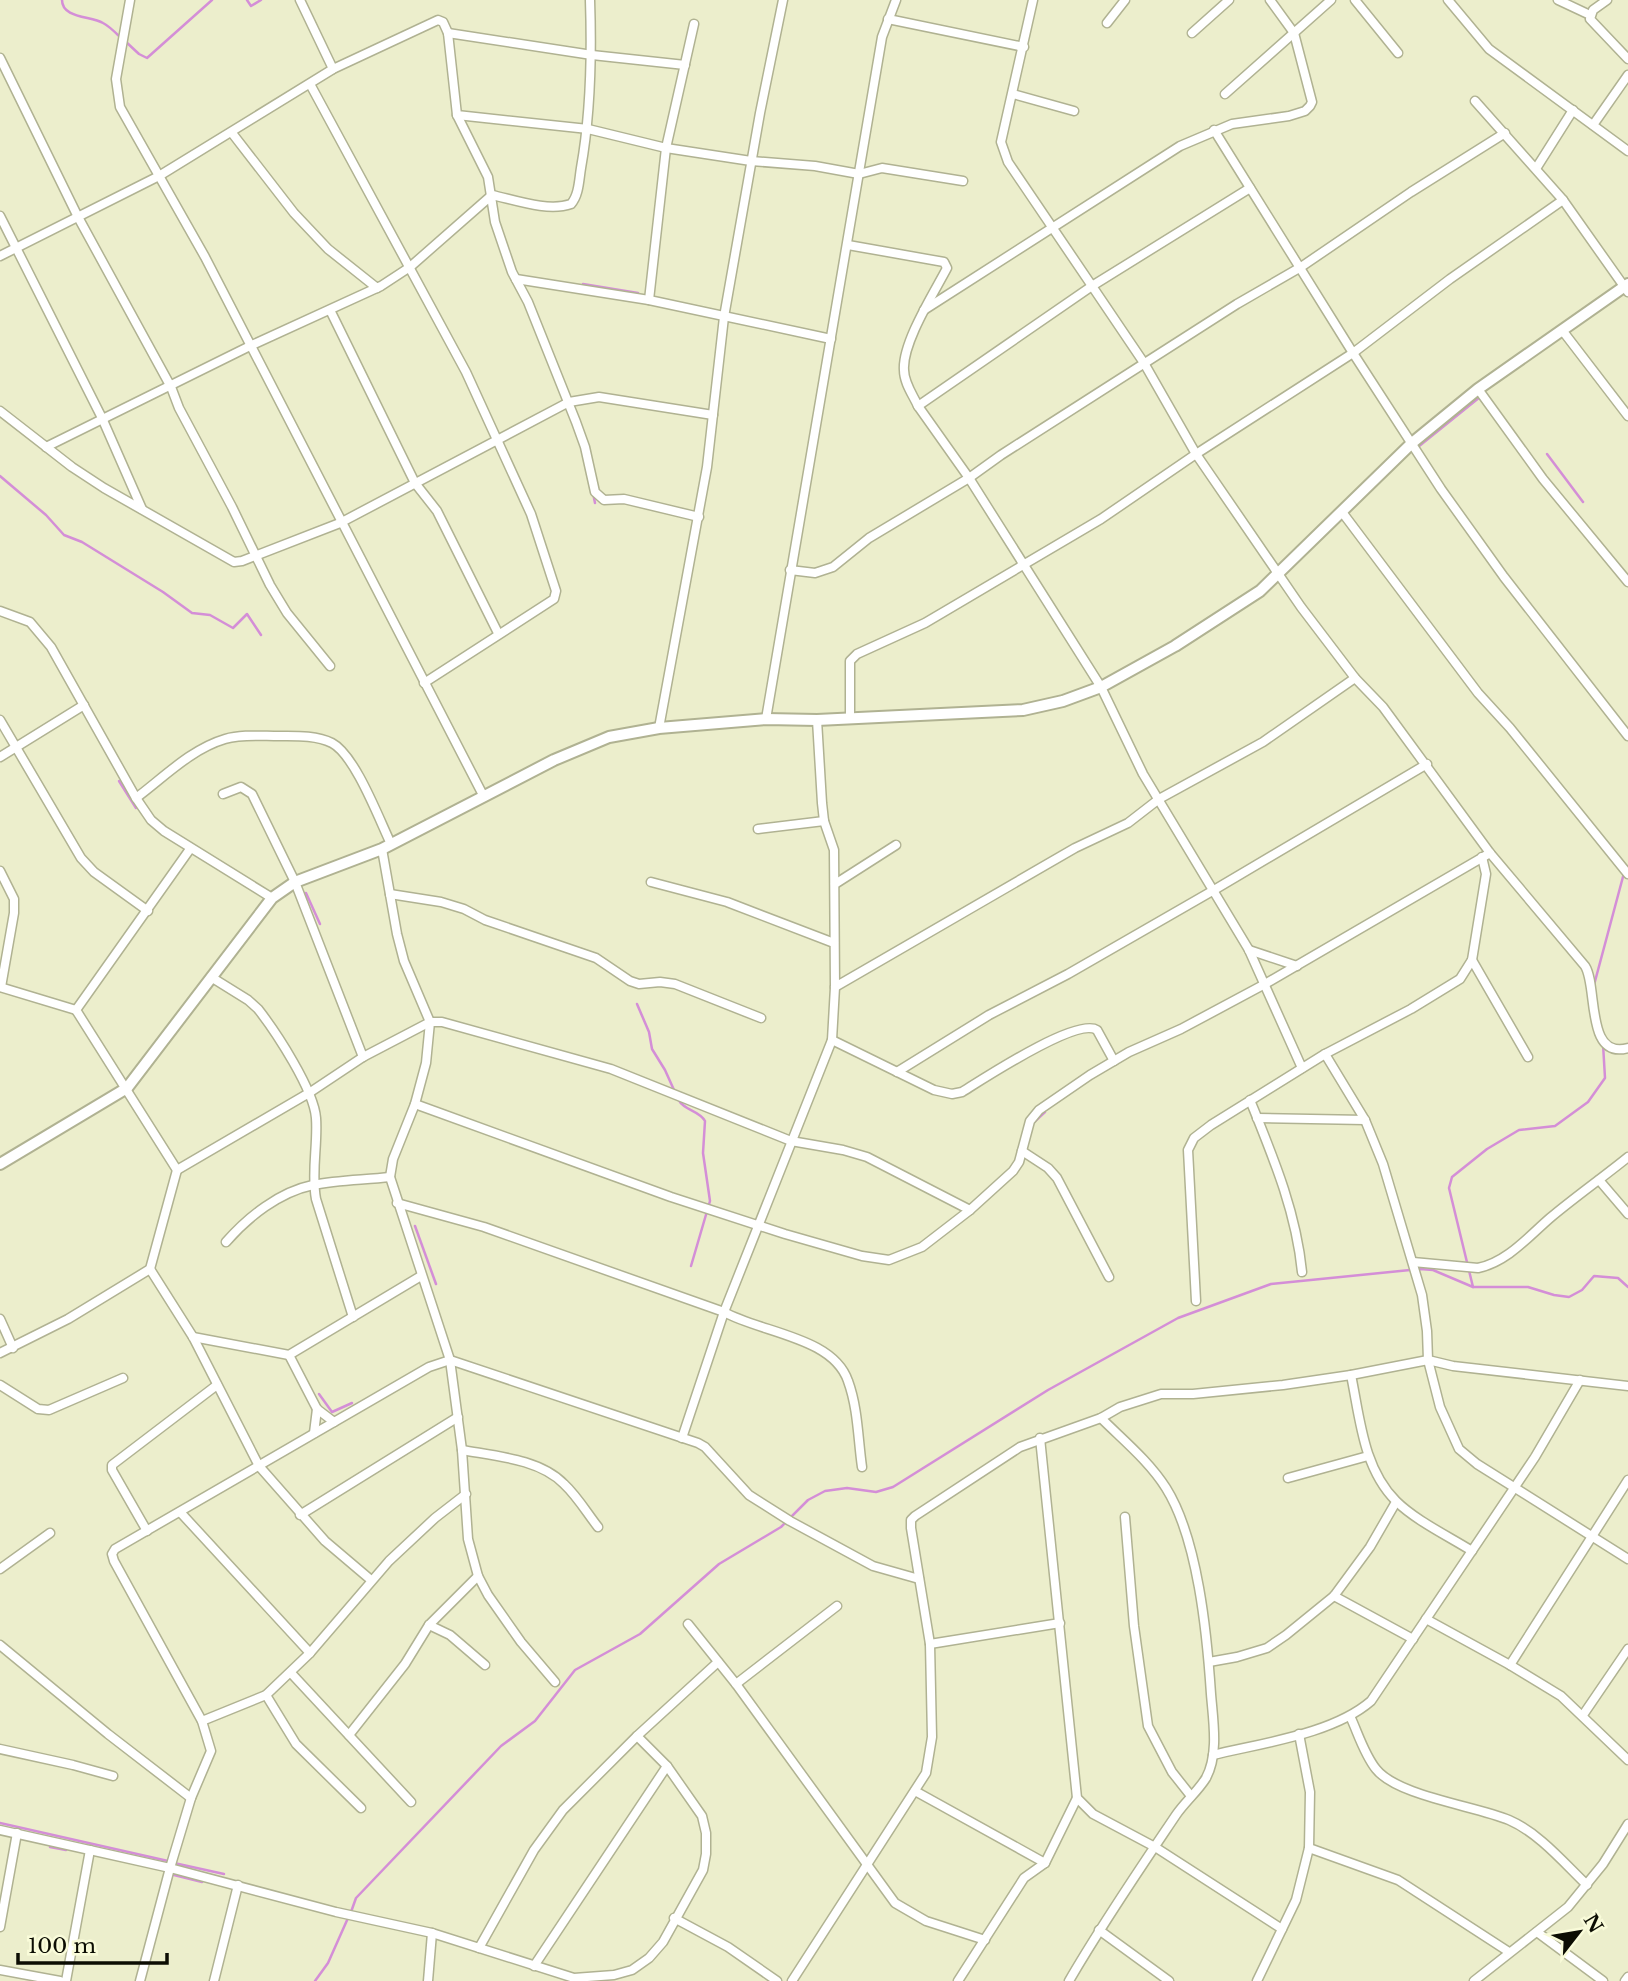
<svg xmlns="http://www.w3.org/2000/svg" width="1628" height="1981" font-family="'Libre Baskerville',serif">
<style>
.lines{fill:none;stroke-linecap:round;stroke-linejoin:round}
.stream{stroke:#d48ed7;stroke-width:2.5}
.minor-casing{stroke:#b0b292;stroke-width:11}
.secondary-casing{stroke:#b0b292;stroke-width:14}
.minor{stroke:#fff;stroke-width:8}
.secondary{stroke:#fff;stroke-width:10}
</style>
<rect width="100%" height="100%" fill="#eceecc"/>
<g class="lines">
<g class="stream">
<path d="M62 0C62 18 90 16 103 23 109 26 115 32 120 37"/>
<path d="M247 0 251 6 261 0"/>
<path d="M125 41 139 54 147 58 212 0"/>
<path d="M583 284 638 293"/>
<path d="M1418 447 1480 397"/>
<path d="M1547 454 1583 502"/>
<path d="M0 476 46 515 64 535 82 542 163 592 192 613 210 615 233 628 247 614 261 635"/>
<path d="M593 493 595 503"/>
<path d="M119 781 136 808"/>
<path d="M306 893 320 924"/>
<path d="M1594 985 1624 873"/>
<path d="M637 1004 649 1032 652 1049 665 1070 674 1090"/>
<path d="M678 1099C684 1111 699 1110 705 1121L703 1153 710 1201 691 1266"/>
<path d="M1032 1124 1045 1112"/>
<path d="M415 1226 436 1284"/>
<path d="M1473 1287 1449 1188 1452 1177 1487 1149 1519 1130 1555 1126 1588 1102 1605 1078 1603 1044"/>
<path d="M319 1394 332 1412 352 1403"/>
<path d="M0 1823 168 1861"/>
<path d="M50 1847 66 1850"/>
<path d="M174 1863 224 1874"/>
<path d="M170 1874 202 1882"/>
<path d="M351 1912 356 1898 501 1746 535 1721 575 1670 640 1634 719 1564 781 1527 808 1500 825 1491 847 1488 876 1492 893 1487 1048 1390 1178 1318 1271 1284 1420 1269 1433 1270 1473 1287H1528L1554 1295 1569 1297 1582 1290 1594 1276 1618 1278 1628 1287"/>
<path d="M315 1981 328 1963 348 1918"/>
</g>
<defs>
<g id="minor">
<path d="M130 0 116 79 120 107 205 257 484 797"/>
<path d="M300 0 333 69"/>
<path d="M1033 0 1001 142 1008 162 1092 286 1250 188"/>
<path d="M1355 0 1398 53"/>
<path d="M1448 0 1489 49 1628 151"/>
<path d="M1558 0 1590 15"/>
<path d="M1607 0 1593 10 1590 19 1628 59"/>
<path d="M888 19 1024 47"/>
<path d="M1107 23 1125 0"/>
<path d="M448 33 592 55 685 65"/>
<path d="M1192 33 1229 0"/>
<path d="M0 58 78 217 171 387 179 408 232 507 270 585 287 613 330 666"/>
<path d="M310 84 466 372 531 514 556 591 554 599 424 683"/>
<path d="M1013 94 1074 111"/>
<path d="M1225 94 1331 0"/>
<path d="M1475 101 1563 200 1628 292"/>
<path d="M457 115 488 177 495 222 512 272 528 302 576 422 585 447 595 492 604 500 624 499 699 517"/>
<path d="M1593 125 1628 75"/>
<path d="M1214 130 1353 353 1441 489 1504 577 1628 736"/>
<path d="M232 133 294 213 328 249 377 288"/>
<path d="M1537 167 1573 110"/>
<path d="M0 216 102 418 142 509"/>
<path d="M848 245 944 262 947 268C934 293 902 343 904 370 904 383 913 395 918 406"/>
<path d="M0 256 159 176 333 69 438 20 443 22 448 33 457 115 588 129 666 148 751 161 815 166 859 174 882 168 963 181"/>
<path d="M516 279 649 300 831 339"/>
<path d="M649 300 666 148 694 24"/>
<path d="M330 310 415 483 437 511 498 633"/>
<path d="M924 310 1180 146 1232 124 1289 116 1305 111 1310 106 1312 102 1294 33 1270 0"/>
<path d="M1562 330 1628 416"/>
<path d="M1478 389 1543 479 1628 582"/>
<path d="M0 411 72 467 104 488 234 562 242 561 340 523 569 402 599 397 713 415"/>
<path d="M46 447 250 346 381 286 410 267 492 195C515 200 548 212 571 204 579 195 579 180 581 168 591 112 592 57 590 0"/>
<path d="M1342 512 1478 693 1510 728 1628 874"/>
<path d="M790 570 815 573 833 567 869 538 969 478 1001 455 1237 304 1301 267 1411 192 1505 133"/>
<path d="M0 611 30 622 51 647 136 798 151 820 164 831 272 898"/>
<path d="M850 718V661L857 654 925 623 1101 519 1196 454 1353 353 1450 279 1563 200"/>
<path d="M766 719 882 37 896 0"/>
<path d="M0 720 81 858 94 872 148 911"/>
<path d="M659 728 707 467 724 317 760 113 783 0"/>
<path d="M0 757 84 705"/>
<path d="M223 794 241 787 252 794 295 882 363 1057"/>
<path d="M136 798C163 778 191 749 225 739 242 734 261 736 279 736 295 736 316 735 332 743 355 755 379 819 391 844"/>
<path d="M758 829 824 821"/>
<path d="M382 849 397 934 404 961 430 1022 426 1063 415 1104 393 1159 390 1177 450 1360 462 1450 468 1539 478 1576 488 1595 521 1642 555 1682"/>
<path d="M0 871 14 899V913L1 987"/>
<path d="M651 882 727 902 834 943"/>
<path d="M835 884 896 845"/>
<path d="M390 894 441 902 464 909 485 920 596 958 630 981 639 984 660 982 675 984 761 1018"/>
<path d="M1249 950 1297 966"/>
<path d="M1472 960 1528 1057"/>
<path d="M211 977 248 1000 258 1009C276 1032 314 1090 316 1118 318 1145 311 1172 316 1199L353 1317"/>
<path d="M0 987 76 1010"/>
<path d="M835 987 1075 848 1128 823 1159 799 1263 742 1355 678"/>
<path d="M832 1040 934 1090 952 1094 962 1092C983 1079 1077 1017 1097 1030L1114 1061"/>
<path d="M1325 1054 1365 1120 1383 1164 1422 1295 1427 1331 1428 1360 1440 1407 1459 1449 1477 1464 1628 1559"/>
<path d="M1302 1068 1249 950 1143 774 1101 687 969 478 918 406 1092 286 1144 363 1196 454 1301 607 1355 678 1383 707 1490 853 1585 966C1598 986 1585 1060 1628 1048"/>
<path d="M897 1072 989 1015 1068 974 1214 890 1427 764"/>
<path d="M1250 1100C1273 1157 1296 1211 1302 1272"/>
<path d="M415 1104 671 1197 785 1234 862 1256 889 1260 922 1247 970 1210 1013 1171 1019 1162 1030 1121 1039 1110 1090 1075 1129 1052 1181 1029 1265 984 1490 853"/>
<path d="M1257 1118 1365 1120"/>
<path d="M1022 1151 1048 1168 1057 1178 1109 1277"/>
<path d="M177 1170 309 1093 363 1057 430 1022H442L611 1069 791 1141 843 1150 867 1157 970 1210"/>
<path d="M1599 1180 1628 1214"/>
<path d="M397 1203 484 1227 724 1312C762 1333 833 1337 848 1381 858 1408 858 1439 862 1467"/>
<path d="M226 1242C248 1217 279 1192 313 1185 338 1180 364 1180 390 1177"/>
<path d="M1413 1262 1478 1268C1507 1262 1528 1237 1550 1218 1575 1197 1602 1178 1628 1157"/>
<path d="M150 1269 193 1337 259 1466 325 1541 371 1580"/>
<path d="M1196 1301 1188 1150 1194 1138 1211 1125 1325 1054 1411 1009 1460 979 1472 960 1486 874 1482 857"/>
<path d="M0 1319 13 1348"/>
<path d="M193 1337 289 1355 421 1276"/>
<path d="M0 1353 68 1319 150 1269 177 1170 76 1010 190 849"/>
<path d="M289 1355 317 1409 334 1422"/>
<path d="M1351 1375C1360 1418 1363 1468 1396 1501 1415 1520 1448 1536 1472 1551"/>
<path d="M0 1385 38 1409 49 1410 123 1378"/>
<path d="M314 1433 317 1409"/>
<path d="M682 1438 724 1312 832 1040 835 987 834 850 824 821 822 803 817 720"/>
<path d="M1040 1438 1077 1798 1093 1814 1155 1847 1282 1929"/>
<path d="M462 1450C495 1456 540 1459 564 1484 577 1496 587 1513 598 1527"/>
<path d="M1288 1478 1368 1456"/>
<path d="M181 1513 310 1653"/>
<path d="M300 1515 458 1417"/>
<path d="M1125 1517 1134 1626 1148 1726 1172 1772 1191 1796"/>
<path d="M147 1531 112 1470V1465L217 1385"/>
<path d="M0 1569 50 1533"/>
<path d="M1334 1596 1413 1639"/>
<path d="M1426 1619 1510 1665 1561 1696 1628 1760"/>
<path d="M688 1624 736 1684 895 1903 926 1921 985 1940"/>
<path d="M429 1625 450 1635 485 1665"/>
<path d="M930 1644 1060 1623"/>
<path d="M0 1645 108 1734 191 1798"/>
<path d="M1209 1662 1237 1657 1267 1648 1286 1635 1334 1596 1370 1547 1396 1502"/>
<path d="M1510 1665 1628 1480"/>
<path d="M291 1673 411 1802"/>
<path d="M736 1684 837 1606"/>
<path d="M266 1695 296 1744 361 1808"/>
<path d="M1583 1715 1628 1649"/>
<path d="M1350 1716C1358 1733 1364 1754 1376 1769 1397 1796 1476 1806 1509 1820 1539 1833 1564 1863 1587 1885"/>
<path d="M202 1721 266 1695 310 1653 389 1561 435 1518 466 1494"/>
<path d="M349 1735 405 1664 429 1625 478 1576"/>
<path d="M0 1749 73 1765 113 1776"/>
<path d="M1213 1755C1262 1743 1333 1734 1371 1701L1535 1457 1580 1380"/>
<path d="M915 1791 1045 1863"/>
<path d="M0 1830 170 1868 336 1912 432 1933 574 1978 614 1975 632 1970 649 1958 663 1942 703 1870 706 1854V1833L702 1816 667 1766 637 1736"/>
<path d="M1309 1848 1398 1880 1509 1952"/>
<path d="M674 1918 728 1947 777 1981"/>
<path d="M0 1927 17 1833"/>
<path d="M1099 1930 1169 1981"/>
<path d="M1537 1932 1603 1981"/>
<path d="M479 1948 534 1850 563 1810 637 1736 718 1662"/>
<path d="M534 1966 667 1766"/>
<path d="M0 1970 60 1981"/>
<path d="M66 1981 90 1850"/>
<path d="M140 1981 170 1868 191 1798 211 1751 202 1721 114 1561 112 1554 115 1549 429 1367 450 1360 698 1443 705 1447 749 1495 790 1521 873 1566 919 1579"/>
<path d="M214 1981 238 1885"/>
<path d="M428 1981 432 1933"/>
<path d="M792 1981 926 1773 932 1737 930 1644 911 1528V1520L915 1516 1020 1447 1101 1418 1120 1407 1161 1394H1193L1283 1385 1351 1375 1428 1360 1453 1366 1628 1386"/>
<path d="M958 1981 1024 1878 1045 1863 1077 1798"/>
<path d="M1069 1981C1102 1924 1139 1870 1176 1815 1185 1802 1198 1791 1206 1778 1219 1754 1213 1720 1211 1694 1207 1634 1198 1539 1166 1488 1149 1461 1123 1440 1101 1418"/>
<path d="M1257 1981 1296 1900 1309 1848 1310 1792 1299 1734"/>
<path d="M1474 1981 1568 1907 1603 1864 1628 1824"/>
<path d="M1625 1981 1628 1977"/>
</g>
<path id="secondary" d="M0 1164 127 1088 272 898 295 882 382 849 554 760 609 737 659 728 766 719 817 720 1023 710 1063 701 1101 687 1175 646 1260 591 1412 443 1478 389 1628 284"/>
</defs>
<use href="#minor" class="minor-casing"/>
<use href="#secondary" class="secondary-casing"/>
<use href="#minor" class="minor"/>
<use href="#secondary" class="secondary"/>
</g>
<g transform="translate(1579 1932) rotate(59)" stroke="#f9fbd9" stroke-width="5" paint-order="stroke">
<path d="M0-5L12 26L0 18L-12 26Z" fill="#0c0d03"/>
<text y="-10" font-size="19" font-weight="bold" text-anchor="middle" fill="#0c0d03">N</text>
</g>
<path d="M18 1953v10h149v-10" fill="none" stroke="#0c0d03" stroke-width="3.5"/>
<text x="28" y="1953" font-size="21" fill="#0c0d03" stroke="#f9fbd9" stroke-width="5" paint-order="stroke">100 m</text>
</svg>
